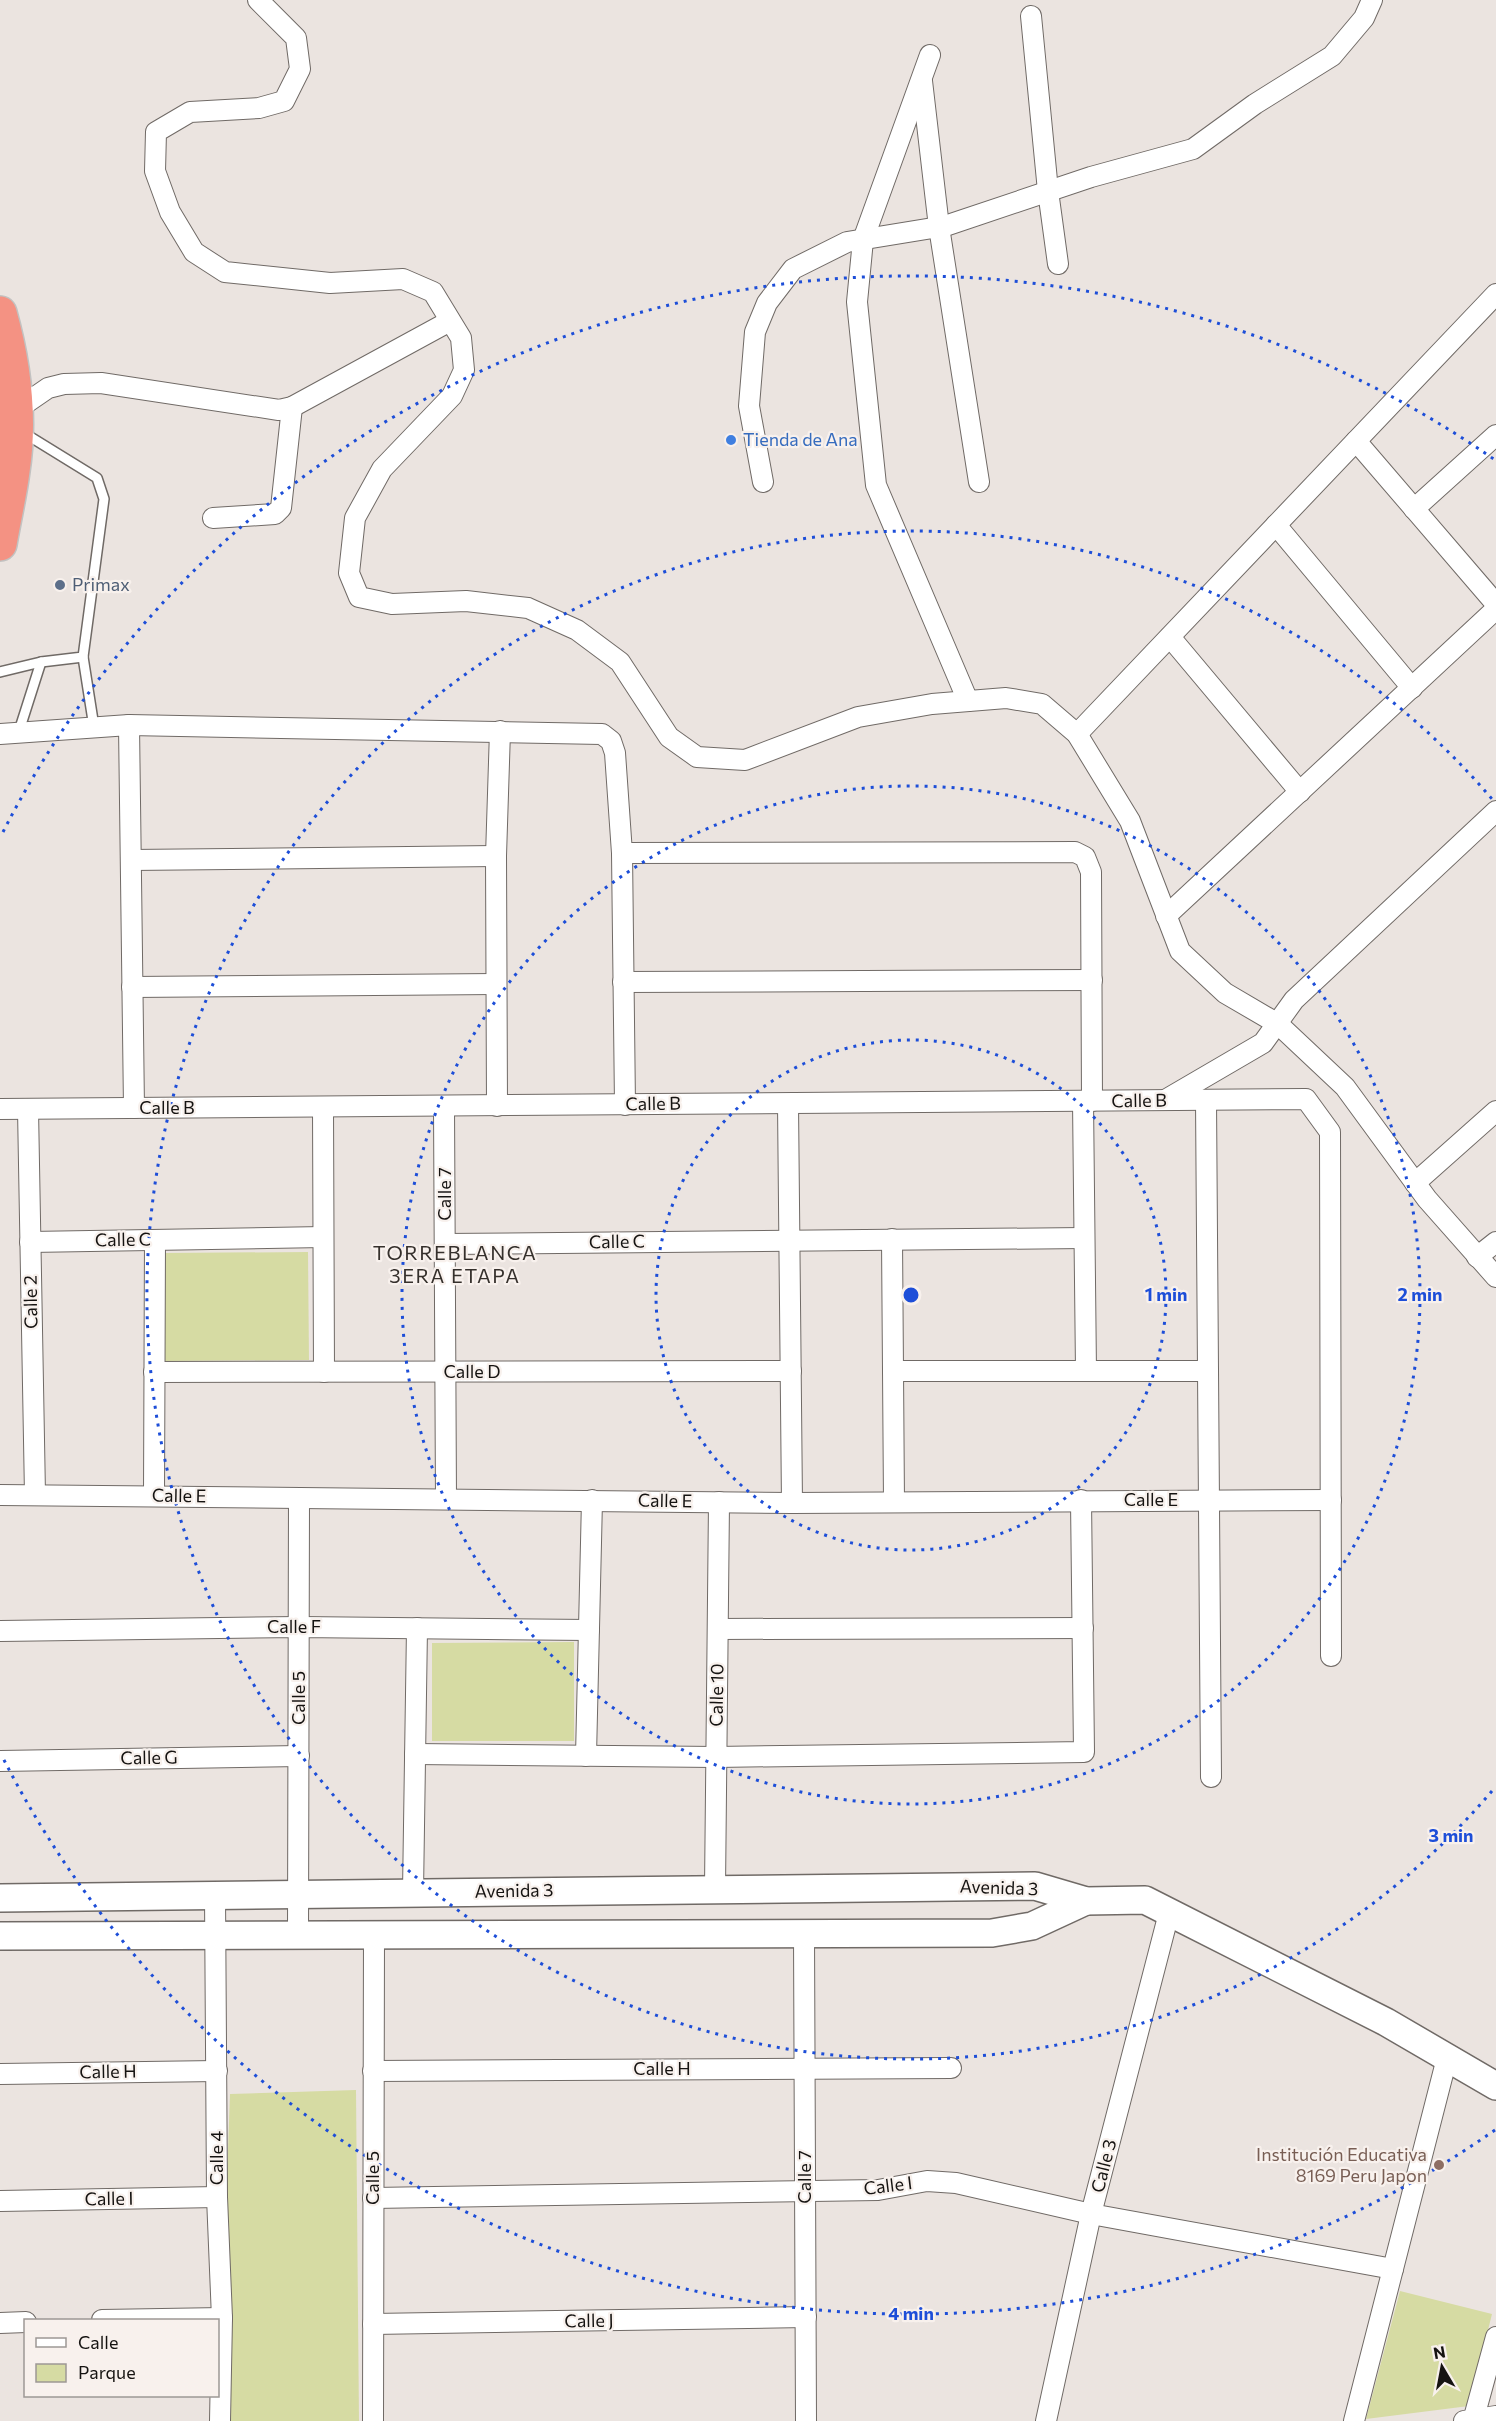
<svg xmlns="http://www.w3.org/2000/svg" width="1496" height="2421" font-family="Commissioner,sans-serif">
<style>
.green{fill:#d6dba3}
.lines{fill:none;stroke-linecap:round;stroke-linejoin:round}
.lane-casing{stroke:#706a66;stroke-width:12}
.street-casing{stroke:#706a66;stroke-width:22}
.secondary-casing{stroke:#706a66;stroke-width:30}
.highway-casing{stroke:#c2c2c1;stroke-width:36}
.lane{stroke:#fff;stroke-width:9}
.street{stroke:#fff;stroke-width:20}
.secondary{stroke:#fff;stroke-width:27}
.highway{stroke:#f49283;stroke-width:33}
.ring{fill:none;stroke:#1d4ed8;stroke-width:3;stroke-dasharray:3 6}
.shop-dot{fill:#3f7fe0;stroke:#f8f1ed;stroke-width:2}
.service-dot{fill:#5c6f8a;stroke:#f8f1ed;stroke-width:2}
.education-dot{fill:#8d6e63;stroke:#f8f1ed;stroke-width:2}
.labels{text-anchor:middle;stroke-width:4.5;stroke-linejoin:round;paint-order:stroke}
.shop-label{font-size:18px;fill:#366cbe;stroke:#f8f1ed;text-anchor:start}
.service-label{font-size:18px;fill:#4e5e75;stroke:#f8f1ed;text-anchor:start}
.street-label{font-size:18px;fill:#151311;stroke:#f8f1ed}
.education-label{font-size:18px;fill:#785e54;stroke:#f8f1ed;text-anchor:end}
.neighbourhood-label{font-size:20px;letter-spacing:1.5px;fill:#35302c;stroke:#f8f1ed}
.centre{fill:#1d4ed8;stroke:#f8f1ed;stroke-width:3}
.ring-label{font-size:18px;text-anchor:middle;font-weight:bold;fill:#1d4ed8;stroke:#f8f1ed;stroke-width:4.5;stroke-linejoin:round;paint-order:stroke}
</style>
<rect width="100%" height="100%" fill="#ebe4e0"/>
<g class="green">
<path d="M308 1252 309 1360 165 1361V1253Z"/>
<path d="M574 1642V1741H432V1643Z"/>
<path d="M356 2090 359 2421H225L222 2318 230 2094Z"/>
<path d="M1400 2291 1492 2314 1469 2406 1366 2419Z"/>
</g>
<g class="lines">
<defs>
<g id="lane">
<path d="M83 657 94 727"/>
<path d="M0 672 41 662 83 657 104 499 97 478 24 433"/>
<path d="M19 731 41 662"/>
</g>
<g id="street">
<path d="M258 0 296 38 300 69 284 101 259 108 190 112 156 132 155 171 170 212 194 252 225 272 330 283 403 279 433 292 461 338 464 370 452 396 382 469 355 518 349 573 359 597 392 604 466 601 528 608 577 630 620 662 669 737 697 757 745 760 858 717 932 704 1006 698 1042 704 1077 734 1130 821 1180 951 1225 993 1278 1024 1345 1087 1427 1199 1496 1277"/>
<path d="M1031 16 1048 191 1058 264"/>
<path d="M930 55 863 240 857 302 876 485 968 701"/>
<path d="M922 81 939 227 979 482"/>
<path d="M16 410 48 388 64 384 101 383 279 410 292 407 450 321"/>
<path d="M1356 441 1496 604"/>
<path d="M763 482 749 406 755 332 767 303 793 269 847 242 945 226 1091 177 1193 149 1255 104 1332 56 1364 18 1372 0"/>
<path d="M1414 509 1496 435"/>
<path d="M213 518 275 514 281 508 292 407"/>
<path d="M1276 525 1412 688"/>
<path d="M1170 637 1300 792"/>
<path d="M129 725 134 1108"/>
<path d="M0 734 129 725 602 734 611 741 615 753 622 853 625 1105"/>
<path d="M1077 734 1496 294"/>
<path d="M622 853 1075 852 1085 857 1091 872 1092 1101"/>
<path d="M131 860 496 856"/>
<path d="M1166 916 1496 609"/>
<path d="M623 982 1092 980"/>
<path d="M132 987 496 984"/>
<path d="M1167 1099 1263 1043 1294 1000 1496 811"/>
<path d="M1206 1100 1211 1777"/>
<path d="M1083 1101 1086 1371"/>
<path d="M788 1104 792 1503"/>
<path d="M444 1106 446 1499"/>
<path d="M497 1106 496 856 500 731"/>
<path d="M323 1107 324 1372"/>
<path d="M0 1109 1306 1099 1330 1132 1331 1656"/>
<path d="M28 1109 35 1495"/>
<path d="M1415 1183 1496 1111"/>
<path d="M892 1239 894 1502"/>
<path d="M30 1242 323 1237"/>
<path d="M445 1244 1083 1238"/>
<path d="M1477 1257 1496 1242"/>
<path d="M893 1371H1208"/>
<path d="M154 1372 791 1371"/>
<path d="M0 1495 792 1503 1331 1500"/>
<path d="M154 1496 155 1240"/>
<path d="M718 1629 1083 1628"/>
<path d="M0 1631 299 1627 589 1630"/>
<path d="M415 1754 716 1757 1084 1752 1081 1500"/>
<path d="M586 1756 592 1500"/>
<path d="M0 1761 299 1756"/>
<path d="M715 1888 719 1502"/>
<path d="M413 1892 417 1628"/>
<path d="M215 1895 217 2197 222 2318 220 2421"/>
<path d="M298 1934 299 1498"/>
<path d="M804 1934 806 2421"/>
<path d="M373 2071 951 2068"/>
<path d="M0 2074 217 2071"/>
<path d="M373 2198 878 2190 927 2181 956 2183 1091 2214 1393 2269"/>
<path d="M0 2201 217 2197"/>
<path d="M102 2320 222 2318"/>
<path d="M0 2323 26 2322"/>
<path d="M373 2324 806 2317"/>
<path d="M373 2421 374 1934"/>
<path d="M1046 2421 1091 2214 1169 1913"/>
<path d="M1354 2421 1447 2058"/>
<path d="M1464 2421 1496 2416"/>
<path d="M1473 2421 1496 2337"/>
</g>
<g id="secondary">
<path d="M0 1898 1035 1886 1086 1901 1145 1900 1386 2022 1496 2086"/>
<path d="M0 1936 992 1933 1032 1926 1086 1901"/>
</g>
<path id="highway" d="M0 313C14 363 21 419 13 471 10 495 4 520 0 544"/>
</defs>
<use href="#lane" class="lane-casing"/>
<use href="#street" class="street-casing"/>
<use href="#secondary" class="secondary-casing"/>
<use href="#highway" class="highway-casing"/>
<use href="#lane" class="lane"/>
<use href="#street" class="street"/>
<use href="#secondary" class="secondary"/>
<use href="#highway" class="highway"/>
</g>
<g class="ring">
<circle cx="911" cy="1295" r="255"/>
<circle cx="911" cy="1295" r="509"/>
<path d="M1492 1791A764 764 0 1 1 1492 799"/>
<path d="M1495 2130A1019 1019 0 0 1 3 1758M3 832A1019 1019 0 0 1 1495 460"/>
</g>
<circle class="shop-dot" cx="731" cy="440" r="6"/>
<circle class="service-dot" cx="60" cy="585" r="6"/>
<circle class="education-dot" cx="1439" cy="2165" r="6"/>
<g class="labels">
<g class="shop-label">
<text x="743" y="446">Tienda de Ana</text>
</g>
<g class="service-label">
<text x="72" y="591">Primax</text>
</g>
<g class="street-label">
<text transform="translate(1139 1101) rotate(-1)" y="6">Calle B</text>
<text transform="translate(653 1104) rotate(-1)" y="6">Calle B</text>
<text x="167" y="1114">Calle B</text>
<text transform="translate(445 1194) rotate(-90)" y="6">Calle 7</text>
<text transform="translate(123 1240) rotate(-1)" y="6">Calle C</text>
<text transform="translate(617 1242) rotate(-1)" y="6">Calle C</text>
<text transform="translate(31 1302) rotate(-91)" y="6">Calle 2</text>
<text x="472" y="1378">Calle D</text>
<text transform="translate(179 1496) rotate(1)" y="6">Calle E</text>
<text x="1151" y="1506">Calle E</text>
<text transform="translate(665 1501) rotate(1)" y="6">Calle E</text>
<text x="294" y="1633">Calle F</text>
<text transform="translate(717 1695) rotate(-89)" y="6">Calle 10</text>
<text transform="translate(299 1698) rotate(-90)" y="6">Calle 5</text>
<text transform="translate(149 1758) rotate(-1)" y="6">Calle G</text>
<text transform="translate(999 1888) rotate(2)" y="6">Avenida 3</text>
<text transform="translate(514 1891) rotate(-1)" y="6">Avenida 3</text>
<text x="662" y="2075">Calle H</text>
<text transform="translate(108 2072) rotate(-1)" y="6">Calle H</text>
<text transform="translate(217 2158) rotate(-90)" y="6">Calle 4</text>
<text transform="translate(1104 2166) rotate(-76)" y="6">Calle 3</text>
<text transform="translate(805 2177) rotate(-90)" y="6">Calle 7</text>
<text transform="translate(373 2178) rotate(-90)" y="6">Calle 5</text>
<text transform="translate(888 2186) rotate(-7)" y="6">Calle I</text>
<text transform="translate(109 2199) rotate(-1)" y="6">Calle I</text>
<text transform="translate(589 2321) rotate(-1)" y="6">Calle J</text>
</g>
<g class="education-label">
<text x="1427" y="2161">Institución Educativa<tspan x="1427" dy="21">8169 Peru Japon</tspan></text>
</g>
<g class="neighbourhood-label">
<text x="455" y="1260">TORREBLANCA<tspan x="455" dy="23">3ERA ETAPA</tspan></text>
</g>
</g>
<circle cx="911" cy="1295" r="9" class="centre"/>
<g class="ring-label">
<text x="1166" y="1301">1 min</text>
<text x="1420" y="1301">2 min</text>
<text x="1451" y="1842">3 min</text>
<text x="911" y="2320">4 min</text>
</g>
<rect x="24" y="2319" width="195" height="78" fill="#f8f1ed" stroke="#9d9895" stroke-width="1.5"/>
<rect x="36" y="2338" width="30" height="9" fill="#ffffff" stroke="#9d9895" stroke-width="1.5"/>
<text x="78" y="2349" font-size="18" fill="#151311">Calle</text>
<rect x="36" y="2364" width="30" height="18" fill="#d6dba3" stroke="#9d9895" stroke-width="1.5"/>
<text x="78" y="2379" font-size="18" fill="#151311">Parque</text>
<g transform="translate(1442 2367) rotate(350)" stroke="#f8f1ed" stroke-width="4.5" paint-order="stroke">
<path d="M0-4.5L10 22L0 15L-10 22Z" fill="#151311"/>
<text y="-9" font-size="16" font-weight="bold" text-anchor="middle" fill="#151311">N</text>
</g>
</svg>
